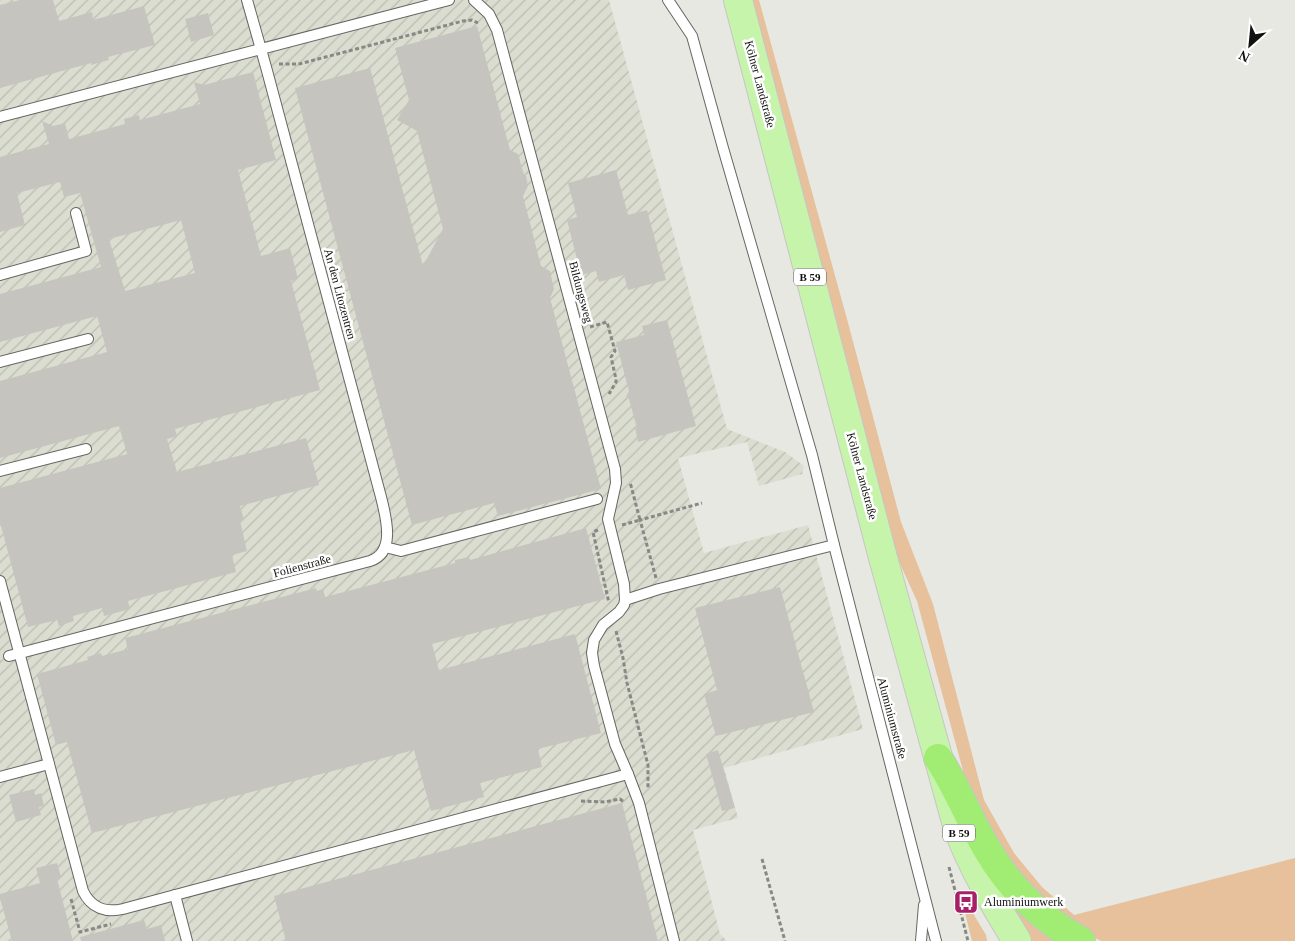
<svg xmlns="http://www.w3.org/2000/svg" width="1295" height="941" font-family="Georgia,serif">
<style>
.industrial{fill:url(#industrial-furrows)}
.grass{fill:#e7c09c}
.building{fill:#c6c4bf;fill-rule:evenodd}
.lines{fill:none;stroke-linecap:round;stroke-linejoin:round}
.lane-casing{stroke:#666662;stroke-width:12}
.primary-casing{stroke:#c6c6c5;stroke-width:30}
.highway-casing{stroke:#c6c6c5;stroke-width:30}
.path{stroke:#888884;stroke-width:3;stroke-dasharray:4 2.5;stroke-linecap:butt}
.lane{stroke:#fff;stroke-width:10}
.primary{stroke:#c7f4ab;stroke-width:28}
.highway{stroke:#a1ec73;stroke-width:28}
.labels{text-anchor:middle;stroke-width:5;stroke-linejoin:round;paint-order:stroke}
.shield{fill:#fff;stroke:#585857;stroke-width:1}
.shield-label{font-size:11px;font-weight:bold;fill:#11110f}
.street-label{font-size:12px;fill:#11110f;stroke:#fff}
.poi-label{font-size:12px;fill:#11110f;stroke:#fff;text-anchor:start}
</style>
<defs>
<pattern id="industrial-furrows" width="10" height="10" patternUnits="userSpaceOnUse" patternTransform="scale(1.25)"><rect width="10" height="10" fill="#dbddd0"/><path d="M-1 1l2-2M0 10L10 0M9 11l2-2" fill="none" stroke="#bbbdb1"/></pattern>
</defs>
<rect width="100%" height="100%" fill="#e7e8e2"/>
<path class="industrial" d="M0 0H609L727 429 785 452 804 466 802 474 759 486 747 442 678 458 704 553 808 525 863 729 724 768 738 818 693 830 720 934 727 941H0Z"/>
<g class="grass">
<path d="M748 0H759L847 319 901 522 933 604 984 800 1014 853 1042 887 1074 915 1295 858V941H1101L1071 925 1012 871 968 789 917 601 895 553Z"/>
<path d="M995 879 1069 941H1031Z"/>
<path d="M965 900 986 935 987 941H972L962 901Z"/>
</g>
<g class="building">
<path d="M20 0H53L59 21 92 12 93 20 144 6 155 45 108 57 109 60 91 65V63L0 88V5Z"/>
<path d="M208 13 214 35 191 42 185 19Z"/>
<path d="M477 26 510 150 518 154 524 175 526 176 528 186 523 196 541 266 550 271 554 289 550 298 601 489 498 516 494 503 412 525 295 88 370 68 423 266 443 229 417 131 397 120 409 100 395 48Z"/>
<path d="M253 72 276 160 238 170 261 256 290 248 298 279 291 281 320 390 175 429 177 436 167 439 177 472 306 438 319 485 240 506 244 520 240 521 247 551 232 555 236 572 128 601 130 609 104 616 102 608 73 616 74 621 59 626 57 620 28 627 0 522V488L127 454 119 426 0 458V381L107 352 97 316 0 342V294L101 267 80 193 64 197 60 182 17 193 25 225 0 232V157L49 144 42 121 53 126 65 123 69 139 125 124 124 119 139 115 140 120 200 104 194 82 204 85ZM181 220 195 273 125 291 109 239Z"/>
<path d="M616 170 628 215 647 210 666 280 628 290 624 275 599 282 596 271 581 275 567 220 577 217 568 183Z"/>
<path d="M667 320 696 426 638 442 635 428H637L629 399 626 397 629 391 616 342 644 335 642 326Z"/>
<path d="M586 528 605 599 432 644 439 670 575 634 601 733 538 749 542 767 480 783 484 797 431 811 414 750 92 833 67 742 56 745 37 674 88 660 87 657 101 653 102 656 128 649 125 638 316 588 317 591 323 589 325 597 455 563V560L469 557 470 560Z"/>
<path d="M780 587 814 712 716 736 704 694 717 690 695 608Z"/>
<path d="M718 750 735 808 722 811 706 754Z"/>
<path d="M34 789 35 795 41 793 44 806 39 807 41 815 16 822 9 795Z"/>
<path d="M622 803 658 941H286L274 896Z"/>
<path d="M57 863 61 877 57 879 73 941H12L0 898V894L40 883 36 868Z"/>
<path d="M144 920 147 929 161 925 165 941H81L80 937Z"/>
</g>
<g class="lines">
<defs>
<g id="lane">
<path d="M668 0 692 36 723 148 812 455 834 545 936 941"/>
<path d="M0 117 449 0"/>
<path d="M0 275 86 251 76 213"/>
<path d="M0 362 88 339"/>
<path d="M0 471 86 449"/>
<path d="M385 547 401 551 597 499"/>
<path d="M0 581 83 891C91 908 106 913 123 909L628 774 615 744 594 666 592 653 594 640 603 625 619 612 624 605 625 600 624 584 608 519 616 483 615 469 497 30 489 14 474 0"/>
<path d="M625 600 659 589 834 545"/>
<path d="M9 656 370 561C396 553 386 517 381 497L266 67 247 0"/>
<path d="M628 774 639 803 674 941"/>
<path d="M0 777 49 764"/>
<path d="M175 895 187 941"/>
<path d="M921 941 924 905"/>
</g>
<path id="primary" d="M738 0 882 554 958 829C973 869 995 905 1017 941"/>
<path id="highway" d="M938 758C957 787 969 819 987 849 1009 887 1042 919 1081 941"/>
</defs>
<use href="#lane" class="lane-casing"/>
<use href="#primary" class="primary-casing"/>
<use href="#highway" class="highway-casing"/>
<g class="path">
<path d="M279 64H299L463 21 472 20 478 23"/>
<path d="M590 327 607 322 615 351 611 357 616 379V382L609 394"/>
<path d="M622 525 640 520 630 482"/>
<path d="M598 530 593 532 609 603"/>
<path d="M656 578 640 520 702 503"/>
<path d="M616 631 623 658 627 683 648 765V788"/>
<path d="M581 801 605 802 620 799 624 802"/>
<path d="M762 859 785 941"/>
<path d="M949 867 968 941"/>
<path d="M71 899 80 932 111 924"/>
</g>
<use href="#lane" class="lane"/>
<use href="#primary" class="primary"/>
<use href="#highway" class="highway"/>
</g>
<defs>
<symbol id="bus-square" viewBox="-11 -11 22 22"><rect x="-9" y="-9" width="18" height="18" rx="4" fill="#a71f66" stroke="#fff"/><path d="M-5-6H5V4H4V6H2V4H-2V6H-4V4H-5ZM-3.5-4V0h7V-4ZM-3.5 1.2v1.5H-2V1.2ZM2 1.2v1.5H3.5V1.2Z" fill="#fff"/></symbol>
</defs>
<g fill-rule="evenodd">
<use href="#bus-square" x="952" y="888" width="28" height="28"/>
</g>
<g class="labels">
<g class="shield">
<rect x="794" y="268.5" width="32" height="17" rx="4"/>
<rect x="943" y="824.5" width="32" height="17" rx="4"/>
</g>
<g class="shield-label">
<text x="810" y="281">B 59</text>
<text x="959" y="837">B 59</text>
</g>
<g class="street-label">
<text transform="translate(760 84) rotate(75)" y="4">Kölner Landstraße</text>
<text transform="translate(581 292) rotate(75)" y="4">Bildungsweg</text>
<text transform="translate(340 294) rotate(75)" y="4">An den Litozentren</text>
<text transform="translate(862 476) rotate(75)" y="4">Kölner Landstraße</text>
<text transform="translate(302 566) rotate(-15)" y="4">Folienstraße</text>
<text transform="translate(892 718) rotate(75)" y="4">Aluminiumstraße</text>
</g>
<g class="poi-label">
<text x="984" y="906">Aluminiumwerk</text>
</g>
</g>
<g transform="translate(1250 45) rotate(207)" stroke="#ffffff" stroke-width="4" paint-order="stroke">
<path d="M0-4L9 19L0 12L-9 19Z" fill="#11110f"/>
<text y="-8" font-size="14" font-weight="bold" text-anchor="middle" fill="#11110f">N</text>
</g>
</svg>
